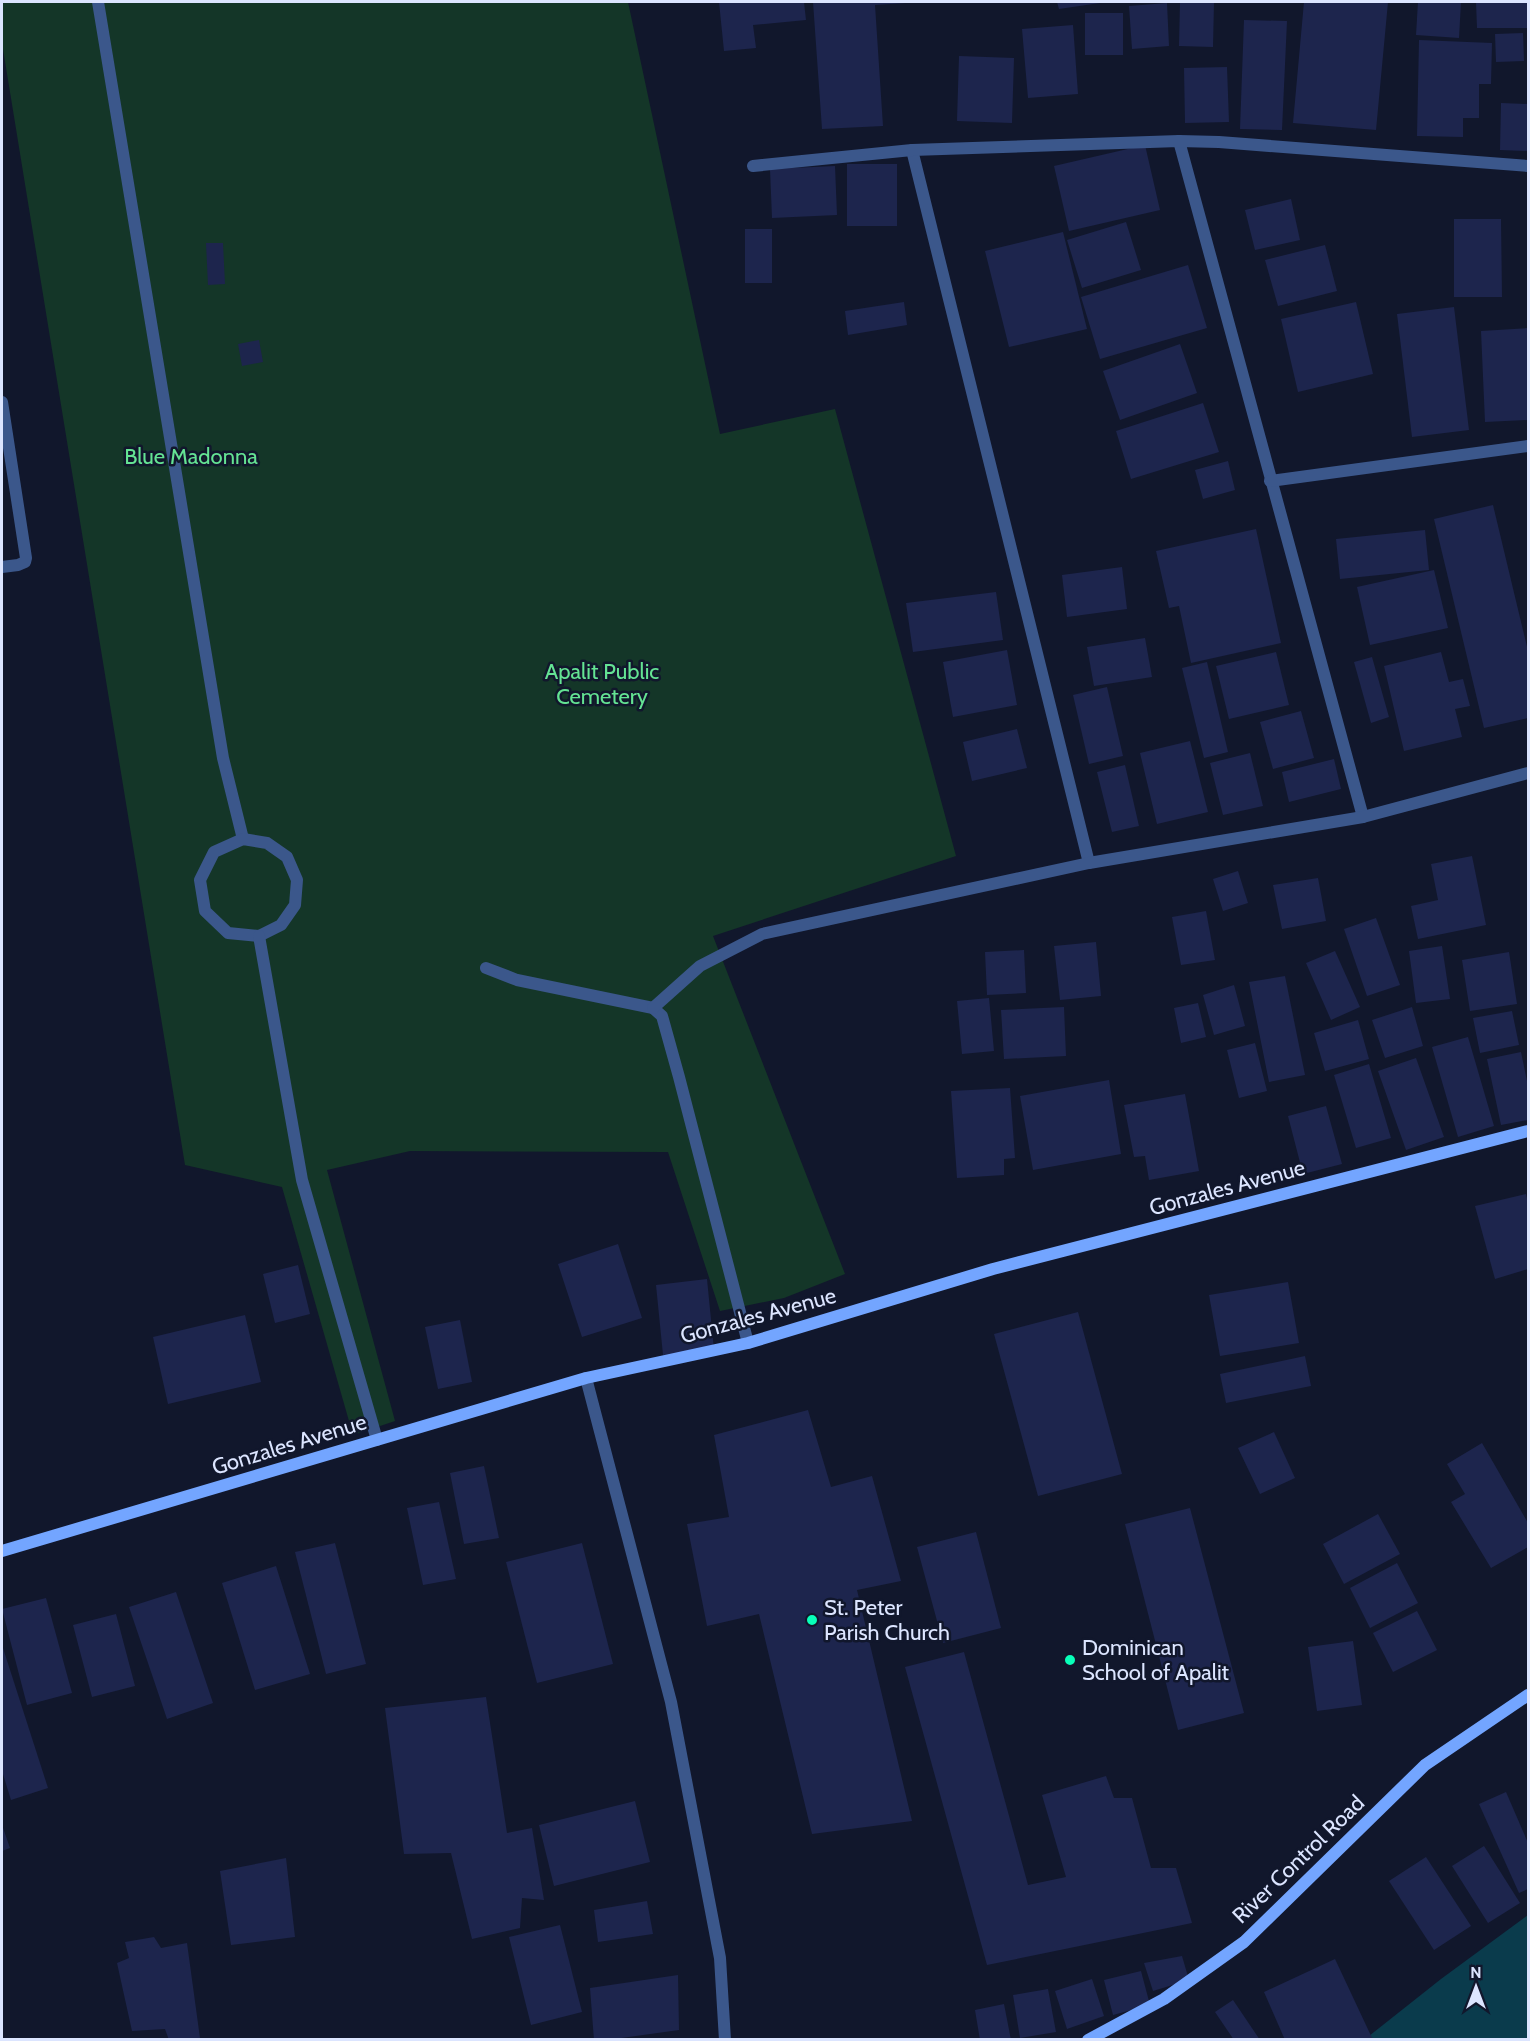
<svg xmlns="http://www.w3.org/2000/svg" width="1530" height="2041" font-family="Cabin,sans-serif">
<style>
.green{fill:#143628}
.water{fill:#0a3b4c}
.building{fill:#1d254d}
.lines{fill:none;stroke-linecap:round;stroke-linejoin:round}
.lane{stroke:#3b578b;stroke-width:12}
.street{stroke:#3b578b;stroke-width:12}
.secondary{stroke:#73a5ff;stroke-width:12}
.poi-dot{fill:#08ffb9;stroke:#11172c;stroke-width:2}
.labels{text-anchor:middle;stroke-width:5;stroke-linejoin:round;paint-order:stroke}
.park-label{font-size:22px;fill:#64e393;stroke:#11172c}
.street-label{font-size:22px;fill:#dce5ff;stroke:#11172c}
.poi-label{font-size:22px;fill:#dce5ff;stroke:#11172c;text-anchor:start}
</style>
<rect width="100%" height="100%" fill="#11172c"/>
<path class="green" d="M2 2H628L720 434 835 409 956 856 713 936 845 1274 784 1298 720 1311 668 1152 410 1151 327 1170 395 1421 353 1435 282 1187 185 1165 2 43Z"/>
<path class="water" d="M1528 1915V2039L1364 2040 1441 1979Z"/>
<g class="building">
<path d="M719 2H804L806 20 753 25 756 48 724 51Z"/>
<path d="M813 2H906V3L875 5 883 126 822 129Z"/>
<path d="M1057 2H1100V3L1059 9Z"/>
<path d="M1180 2H1214L1213 47 1179 46Z"/>
<path d="M1304 2H1388L1376 130 1293 123Z"/>
<path d="M1418 2H1461L1459 38 1416 35Z"/>
<path d="M1476 2H1528V28H1477Z"/>
<path d="M1167 3 1169 46 1132 49 1129 6Z"/>
<rect x="1085" y="13" width="38" height="42"/>
<path d="M1244 20 1287 21 1282 130 1240 129Z"/>
<path d="M1073 25 1078 94 1028 98 1022 29Z"/>
<path d="M1523 33 1524 61 1496 62 1495 34Z"/>
<path d="M1419 40 1492 43 1491 84H1479V118H1463V137L1417 136Z"/>
<path d="M959 56 1014 58 1012 123 957 121Z"/>
<path d="M1227 67 1229 122 1185 123 1184 68Z"/>
<path d="M1501 103 1528 104V151L1500 150Z"/>
<path d="M1145 145 1160 210 1069 231 1054 166Z"/>
<rect x="847" y="164" width="50" height="62"/>
<path d="M835 166 837 215 772 218 770 169Z"/>
<path d="M1291 199 1300 240 1255 250 1245 210Z"/>
<path d="M1454 219H1501L1502 297H1454Z"/>
<path d="M1126 222 1141 270 1082 288 1067 240Z"/>
<rect x="745" y="229" width="27" height="54"/>
<path d="M1063 232 1087 329 1009 347 985 251Z"/>
<path d="M206 243H223L225 284 208 285Z"/>
<path d="M1325 245 1337 291 1278 306 1265 260Z"/>
<path d="M1188 265 1207 328 1100 359 1081 297Z"/>
<path d="M904 302 907 325 848 335 845 311Z"/>
<path d="M1356 302 1373 374 1298 392 1281 319Z"/>
<path d="M1454 307 1469 430 1412 437 1397 314Z"/>
<path d="M1528 328V420L1485 422 1481 331Z"/>
<path d="M259 340 263 362 242 366 238 344Z"/>
<path d="M1180 344 1197 393 1120 420 1103 371Z"/>
<path d="M1203 403 1219 452 1131 479 1116 431Z"/>
<path d="M1228 461 1235 490 1203 499 1195 470Z"/>
<path d="M1493 505 1528 651V718L1484 728 1434 519Z"/>
<path d="M1256 529 1281 643 1191 663 1179 606 1169 608 1156 551Z"/>
<path d="M1425 530 1429 570 1340 579 1336 539Z"/>
<path d="M1122 567 1127 609 1067 617 1062 575Z"/>
<path d="M1434 570 1448 628 1370 645 1357 587Z"/>
<path d="M996 592 1003 640 913 652 906 603Z"/>
<path d="M1145 638 1152 677 1094 686 1087 647Z"/>
<path d="M1007 650 1017 705 953 717 943 662Z"/>
<path d="M1276 652 1289 705 1229 719 1216 666Z"/>
<path d="M1441 652 1449 682 1463 679 1470 706 1455 709 1462 737 1404 751 1384 666Z"/>
<path d="M1372 657 1389 717 1371 723 1354 662Z"/>
<path d="M1207 662 1228 752 1204 758 1182 668Z"/>
<path d="M1107 687 1123 756 1089 764 1073 695Z"/>
<path d="M1301 711 1314 758 1273 769 1260 722Z"/>
<path d="M1017 729 1027 768 972 781 963 742Z"/>
<path d="M1190 741 1208 812 1157 824 1140 753Z"/>
<path d="M1250 753 1263 806 1223 815 1210 763Z"/>
<path d="M1334 759 1341 789 1289 802 1282 772Z"/>
<path d="M1125 765 1139 826 1112 832 1097 772Z"/>
<path d="M1472 856 1486 925 1418 939 1411 906 1438 900 1431 864Z"/>
<path d="M1238 871 1248 903 1223 911 1213 879Z"/>
<path d="M1318 878 1326 921 1282 929 1273 885Z"/>
<path d="M1206 911 1215 960 1181 965 1172 917Z"/>
<path d="M1376 918 1400 985 1367 996 1344 929Z"/>
<path d="M1096 942 1101 996 1060 1000 1054 946Z"/>
<path d="M1442 946 1450 999 1416 1003 1409 951Z"/>
<path d="M1024 950 1026 993 987 995 985 952Z"/>
<path d="M1335 951 1360 1007 1331 1020 1306 963Z"/>
<path d="M1509 952 1517 1004 1470 1011 1462 960Z"/>
<path d="M1285 976 1305 1075 1269 1082 1249 982Z"/>
<path d="M1234 985 1245 1026 1214 1035 1203 995Z"/>
<path d="M989 998 994 1051 962 1054 957 1001Z"/>
<path d="M1198 1003 1206 1037 1181 1043 1174 1008Z"/>
<path d="M1064 1007 1066 1056 1004 1059 1001 1010Z"/>
<path d="M1412 1007 1423 1046 1385 1058 1372 1020Z"/>
<path d="M1512 1011 1519 1045 1480 1053 1473 1018Z"/>
<path d="M1358 1020 1369 1059 1325 1071 1314 1033Z"/>
<path d="M1468 1037 1494 1126 1458 1137 1432 1047Z"/>
<path d="M1255 1043 1267 1091 1239 1098 1227 1050Z"/>
<path d="M1521 1052 1528 1086V1120L1501 1125 1487 1059Z"/>
<path d="M1416 1058 1444 1137 1406 1150 1378 1071Z"/>
<path d="M1369 1064 1391 1138 1356 1148 1334 1075Z"/>
<path d="M1109 1080 1121 1154 1033 1170 1020 1096Z"/>
<path d="M1010 1088 1015 1158 1004 1159V1175L957 1178 951 1091Z"/>
<path d="M1185 1094 1199 1171 1149 1180 1145 1156 1134 1157 1124 1105Z"/>
<path d="M1326 1106 1342 1164 1303 1174 1288 1116Z"/>
<path d="M1526 1194 1528 1203V1269L1495 1279 1475 1206Z"/>
<path d="M618 1244 642 1318 582 1337 558 1264Z"/>
<path d="M298 1265 310 1314 275 1323 263 1274Z"/>
<path d="M707 1279 714 1350 663 1355 656 1285Z"/>
<path d="M1288 1282 1299 1343 1220 1356 1209 1295Z"/>
<path d="M1078 1312 1122 1474 1038 1496 994 1334Z"/>
<path d="M245 1315 261 1382 168 1404 153 1337Z"/>
<path d="M460 1320 472 1382 438 1389 425 1327Z"/>
<path d="M1305 1356 1311 1386 1226 1403 1220 1374Z"/>
<path d="M808 1410 831 1487 872 1476 901 1581 857 1590 912 1821 812 1834 759 1614 707 1626 687 1524 729 1517 714 1435Z"/>
<path d="M1274 1432 1295 1478 1260 1494 1238 1448Z"/>
<path d="M1482 1443 1528 1523V1547L1491 1568 1451 1502 1465 1494 1447 1464Z"/>
<path d="M484 1466 499 1538 464 1544 450 1473Z"/>
<path d="M439 1502 456 1579 423 1585 407 1508Z"/>
<path d="M1190 1508 1244 1713 1178 1730 1125 1524Z"/>
<path d="M1378 1514 1400 1554 1344 1584 1323 1544Z"/>
<path d="M976 1532 1001 1628 943 1643 917 1547Z"/>
<path d="M335 1543 366 1664 326 1674 295 1552Z"/>
<path d="M582 1543 613 1664 537 1683 506 1562Z"/>
<path d="M1397 1563 1418 1603 1370 1628 1350 1588Z"/>
<path d="M276 1566 310 1674 255 1690 222 1583Z"/>
<path d="M176 1592 213 1703 167 1719 129 1607Z"/>
<path d="M46 1598 72 1693 27 1705 2 1609Z"/>
<path d="M1417 1611 1437 1650 1393 1672 1373 1633Z"/>
<path d="M116 1614 135 1686 92 1697 73 1625Z"/>
<path d="M1353 1641 1362 1705 1317 1711 1308 1647Z"/>
<path d="M2 1645 48 1788 11 1800 2 1771Z"/>
<path d="M964 1652 1028 1885 1066 1877 1042 1795 1106 1776 1114 1798H1132L1151 1868H1176L1192 1923 987 1965 905 1667Z"/>
<path d="M486 1697 507 1833 532 1828 544 1900 522 1898 520 1928 472 1939 451 1853 404 1854 385 1708Z"/>
<path d="M1506 1792 1528 1843V1889L1519 1893 1479 1804Z"/>
<path d="M635 1801 650 1862 554 1886 539 1825Z"/>
<path d="M2 1825 10 1848 2 1851Z"/>
<path d="M1484 1846 1520 1903 1488 1923 1452 1866Z"/>
<path d="M1426 1857 1471 1926 1434 1950 1389 1881Z"/>
<path d="M286 1858 295 1937 231 1945 220 1871Z"/>
<path d="M647 1901 653 1934 598 1942 594 1910Z"/>
<path d="M560 1925 582 2012 531 2025 509 1937Z"/>
<path d="M154 1937 161 1948 187 1943 200 2038 169 2040 165 2029 132 2031 117 1963 129 1958 125 1942Z"/>
<path d="M1182 1956 1189 1980 1153 1991 1144 1963Z"/>
<path d="M1335 1959 1373 2040H1285L1264 1992Z"/>
<path d="M1141 1971 1150 2005 1113 2015 1104 1980Z"/>
<path d="M678 1975 679 2030 607 2040H594L590 1988Z"/>
<path d="M1092 1979 1104 2016 1067 2029 1055 1991Z"/>
<path d="M1048 1989 1056 2032 1020 2038 1013 1995Z"/>
<path d="M1233 2000 1260 2040H1234L1215 2012Z"/>
<path d="M1004 2004 1011 2040H980L975 2010Z"/>
</g>
<g class="lines">
<g class="lane">
<path d="M98 2 223 758 243 839"/>
<path d="M2 402 26 558 25 562 18 565 2 567"/>
<path d="M243 839 267 843 287 857 297 880 295 905 281 925 259 936 228 933 205 911 200 880 214 852Z"/>
<path d="M259 936 302 1180 377 1440"/>
<path d="M486 968 517 980 653 1008 662 1016 679 1077 748 1343"/>
</g>
<g class="street">
<path d="M1179 141 1363 817"/>
<path d="M912 150 1089 863"/>
<path d="M753 166 912 150 1179 141 1219 142 1528 166"/>
<path d="M1270 481 1528 446"/>
<path d="M653 1008 700 966 762 934 1089 863 1363 817 1528 773"/>
<path d="M586 1378 671 1702 720 1958 725 2040"/>
</g>
<g class="secondary">
<path d="M2 1551 586 1378 748 1343 993 1269 1528 1131"/>
<path d="M1088 2040 1164 1999 1244 1942 1425 1765 1528 1695"/>
</g>
</g>
<g class="poi-dot">
<circle cx="812" cy="1620" r="6"/>
<circle cx="1070" cy="1660" r="6"/>
</g>
<g class="labels">
<g class="park-label">
<text x="191" y="464">Blue Madonna</text>
<text x="602" y="679">Apalit Public<tspan x="602" dy="25">Cemetery</tspan></text>
</g>
<g class="street-label">
<text transform="translate(1227 1187) rotate(-15)" y="8">Gonzales Avenue</text>
<text transform="translate(758 1315) rotate(-15)" y="8">Gonzales Avenue</text>
<text transform="translate(289 1444) rotate(-17)" y="8">Gonzales Avenue</text>
<text transform="translate(1298 1859) rotate(-44)" y="8">River Control Road</text>
</g>
<g class="poi-label">
<text x="824" y="1615">St. Peter<tspan x="824" dy="25">Parish Church</tspan></text>
<text x="1082" y="1655">Dominican<tspan x="1082" dy="25">School of Apalit</tspan></text>
</g>
</g>
<rect width="1530" height="2041" fill="none" stroke="#dce5ff" stroke-width="6"/>
<g transform="translate(1476 1987)" stroke="#11172c" stroke-width="4.5" paint-order="stroke">
<path d="M0-4.5L10 22L0 15L-10 22Z" fill="#dce5ff"/>
<text y="-9" font-size="16" font-weight="bold" text-anchor="middle" fill="#dce5ff">N</text>
</g>
</svg>
